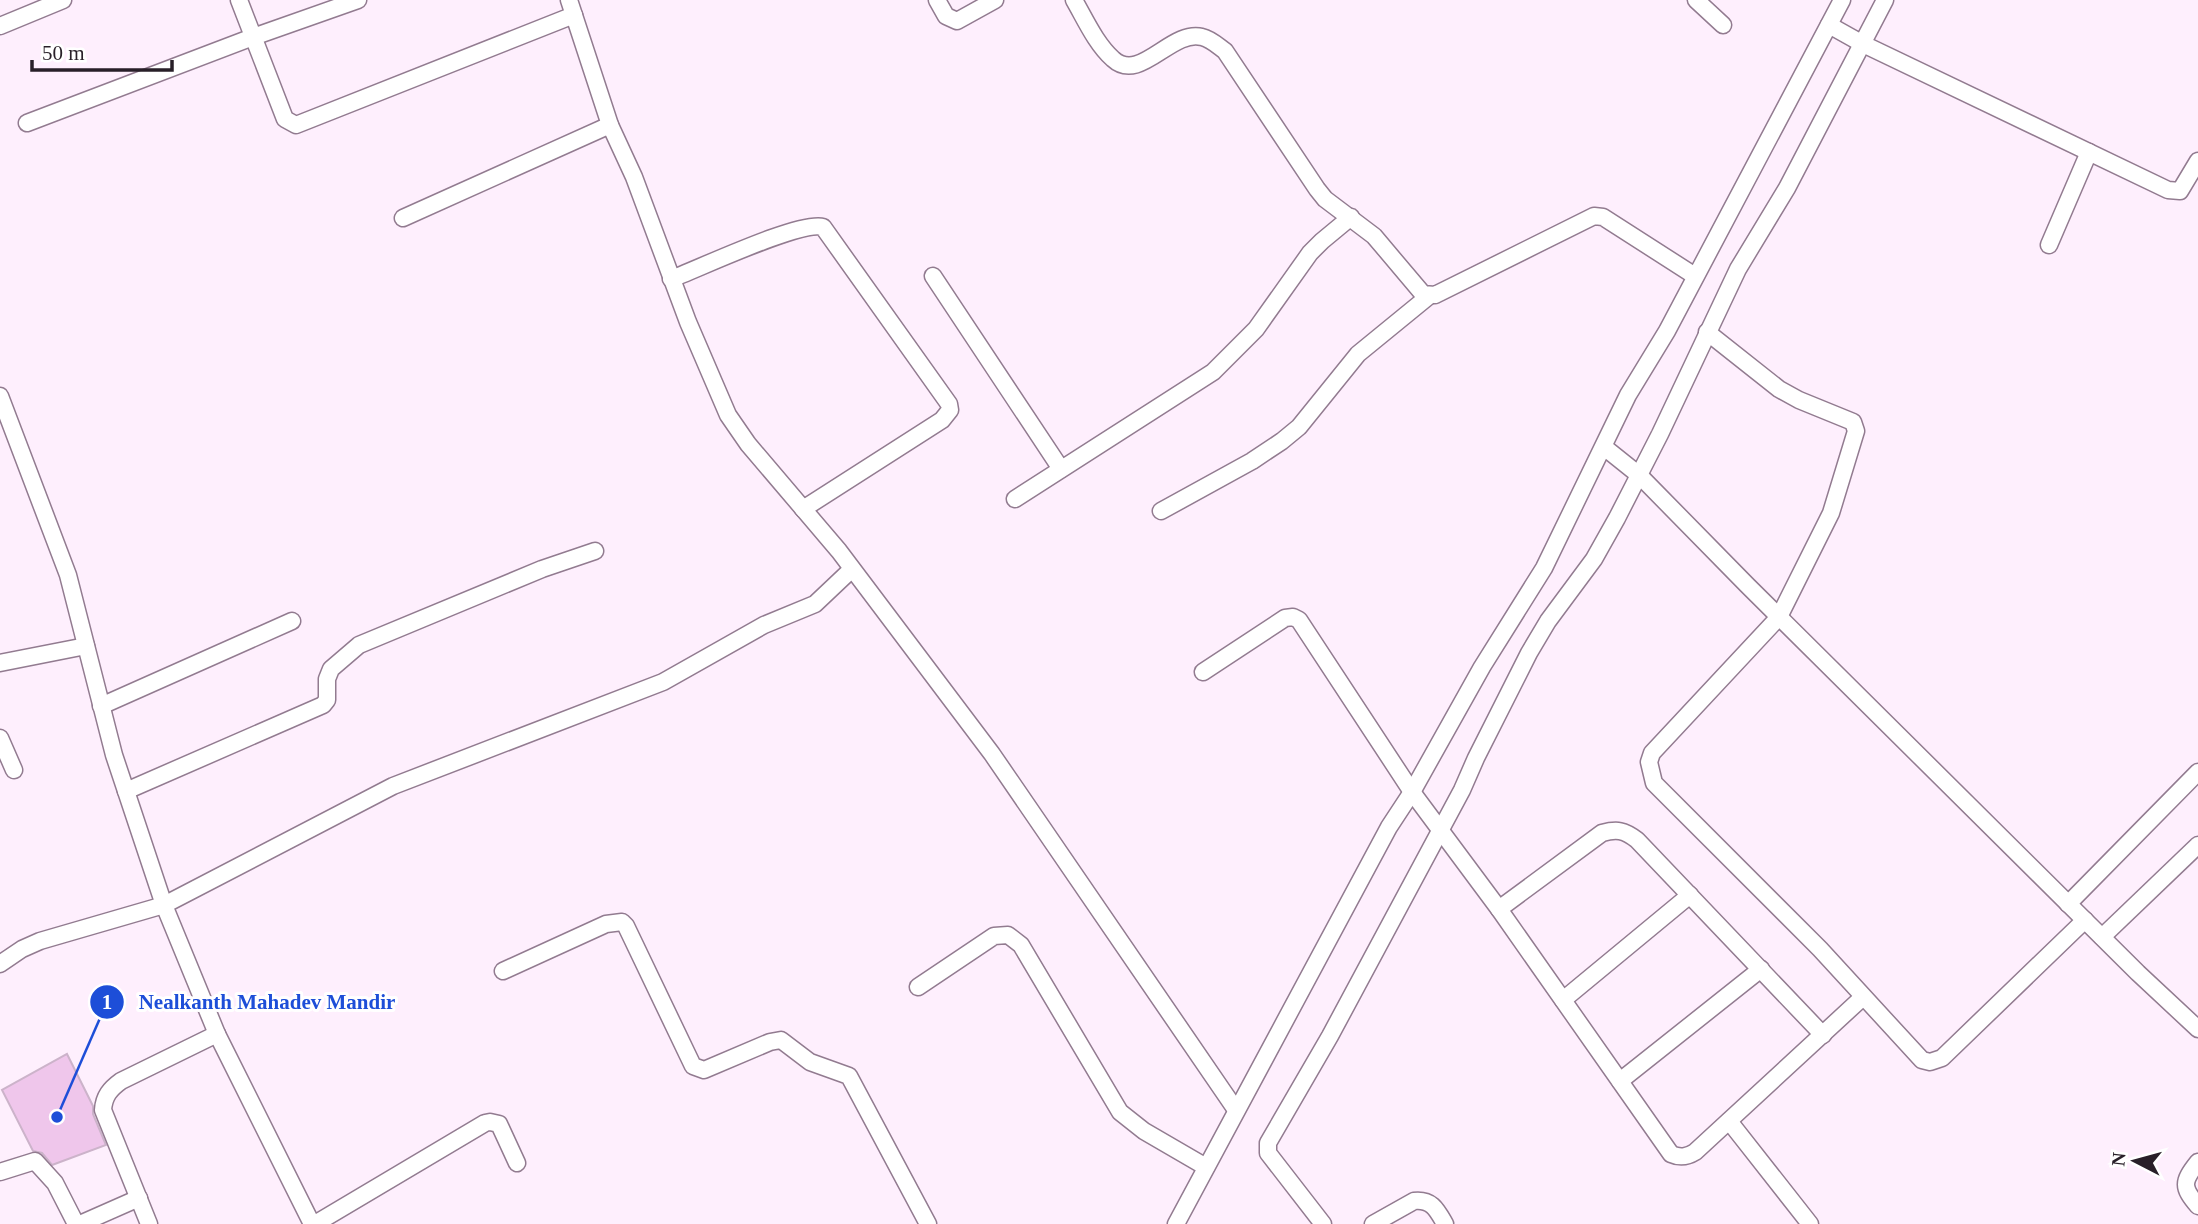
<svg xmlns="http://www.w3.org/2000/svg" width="2198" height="1224" font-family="'Times New Roman',serif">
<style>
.building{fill:#efc6eb;stroke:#ccb3ca;stroke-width:2}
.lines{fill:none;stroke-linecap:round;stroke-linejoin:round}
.street-casing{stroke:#927b90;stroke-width:19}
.street{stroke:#fff;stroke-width:16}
.leader{fill:none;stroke:#1d4ed8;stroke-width:2.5}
.callout-dot{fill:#1d4ed8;stroke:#fff;stroke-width:2.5}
.mark-label{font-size:21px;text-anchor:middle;font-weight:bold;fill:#fff}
.callout-label{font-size:21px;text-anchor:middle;font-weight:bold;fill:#1d4ed8;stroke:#fff;stroke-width:6;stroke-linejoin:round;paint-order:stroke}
</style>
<rect width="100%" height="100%" fill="#feeffd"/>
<path class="building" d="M67 1054 93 1106V1114L106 1145 52 1165 42 1153 33 1151 2 1090Z"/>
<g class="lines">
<defs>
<g id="street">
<path d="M239 0 285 119 296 125 574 15"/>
<path d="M569 0 610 125 634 177 688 322 728 415 748 444 839 551 992 754 1236 1110"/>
<path d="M937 0 946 16 957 21 995 0"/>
<path d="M1074 0C1085 19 1096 44 1113 59 1140 84 1171 29 1202 37 1211 39 1218 46 1225 51L1317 189 1325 199 1374 236 1423 294 1435 295 1594 216 1603 217 1695 276"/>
<path d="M1696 0 1723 25"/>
<path d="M1829 25 1863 44 2168 190 2180 191 2198 161"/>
<path d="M0 26 63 0"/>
<path d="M27 123 253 37 358 0"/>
<path d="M403 218 610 125"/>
<path d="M2049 245 2089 152"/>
<path d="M933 276 1061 469"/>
<path d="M671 279C698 269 801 220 823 227L949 404 950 410 942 420 803 509"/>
<path d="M1707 332 1779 389 1799 400 1853 422 1856 431 1831 513 1779 617 1652 753 1649 762 1654 783 1820 949 1922 1060 1930 1062 1942 1058 2085 920"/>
<path d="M0 396 68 575 114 755 164 905 217 1034 312 1224"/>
<path d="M1604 447 1639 475 1748 586 2138 973 2198 1029"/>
<path d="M1015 499 1213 372 1256 329 1310 253 1322 241 1351 217"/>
<path d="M1161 511 1252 461 1282 441 1299 427 1358 354 1429 296"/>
<path d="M0 663 86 646"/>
<path d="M1203 672 1285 618 1293 617 1299 620 1412 792 1499 909 1671 1154C1680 1158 1687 1157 1695 1152L1863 997"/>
<path d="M101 706 292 621"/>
<path d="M0 738 14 770"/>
<path d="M126 791 323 705 327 700V679L331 669 359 645 542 569 595 551"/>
<path d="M2068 904 2198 772"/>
<path d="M1499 909 1602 833C1617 829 1624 830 1637 840L1823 1035"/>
<path d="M2102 937 2198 845"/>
<path d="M0 964 22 949 40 941 164 905 393 786 663 682 764 625 815 604 852 569"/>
<path d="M503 971 606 924 622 922 626 926 693 1066 704 1070 770 1042 781 1040 810 1062 849 1076 928 1224"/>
<path d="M918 987 994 936 1008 935 1021 945 1120 1112 1144 1131 1206 1167"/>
<path d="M1563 1000 1690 895"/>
<path d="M1620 1081 1761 969"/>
<path d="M1729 1121 1810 1224"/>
<path d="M2198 1162C2182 1182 2182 1187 2198 1206"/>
<path d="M0 1172 35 1161 55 1183 76 1224"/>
<path d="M80 1224 139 1198"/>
<path d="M149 1224 103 1110C104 1096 110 1089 121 1081L217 1034"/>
<path d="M315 1224 485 1123 490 1122 499 1124 517 1163"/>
<path d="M1176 1224 1389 827 1412 792 1482 667 1544 568 1628 395 1667 331 1842 0"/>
<path d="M1323 1224 1268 1153V1143L1330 1036 1462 790 1476 758 1529 653 1548 621 1594 559 1617 518 1660 434 1738 269 1787 188 1885 0"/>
<path d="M1373 1224 1414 1201C1432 1199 1437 1210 1445 1224"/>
</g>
</defs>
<use href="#street" class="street-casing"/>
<use href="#street" class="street"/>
</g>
<path class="leader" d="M57 1117L107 1002"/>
<g class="callout-dot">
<circle cx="57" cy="1117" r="7"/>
<circle cx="107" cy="1002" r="18"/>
</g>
<g class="mark-label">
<text x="107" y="1009">1</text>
</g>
<g class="callout-label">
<text x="267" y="1009">Nealkanth Mahadev Mandir</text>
</g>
<g transform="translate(2135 1161) rotate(276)" stroke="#ffffff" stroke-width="5" paint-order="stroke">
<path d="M0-5L12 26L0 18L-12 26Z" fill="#281f28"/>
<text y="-10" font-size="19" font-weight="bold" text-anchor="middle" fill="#281f28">N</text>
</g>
<path d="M32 60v10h140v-10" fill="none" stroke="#281f28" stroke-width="3.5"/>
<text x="42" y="60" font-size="21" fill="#281f28" stroke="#ffffff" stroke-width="5" paint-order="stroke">50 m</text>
</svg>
